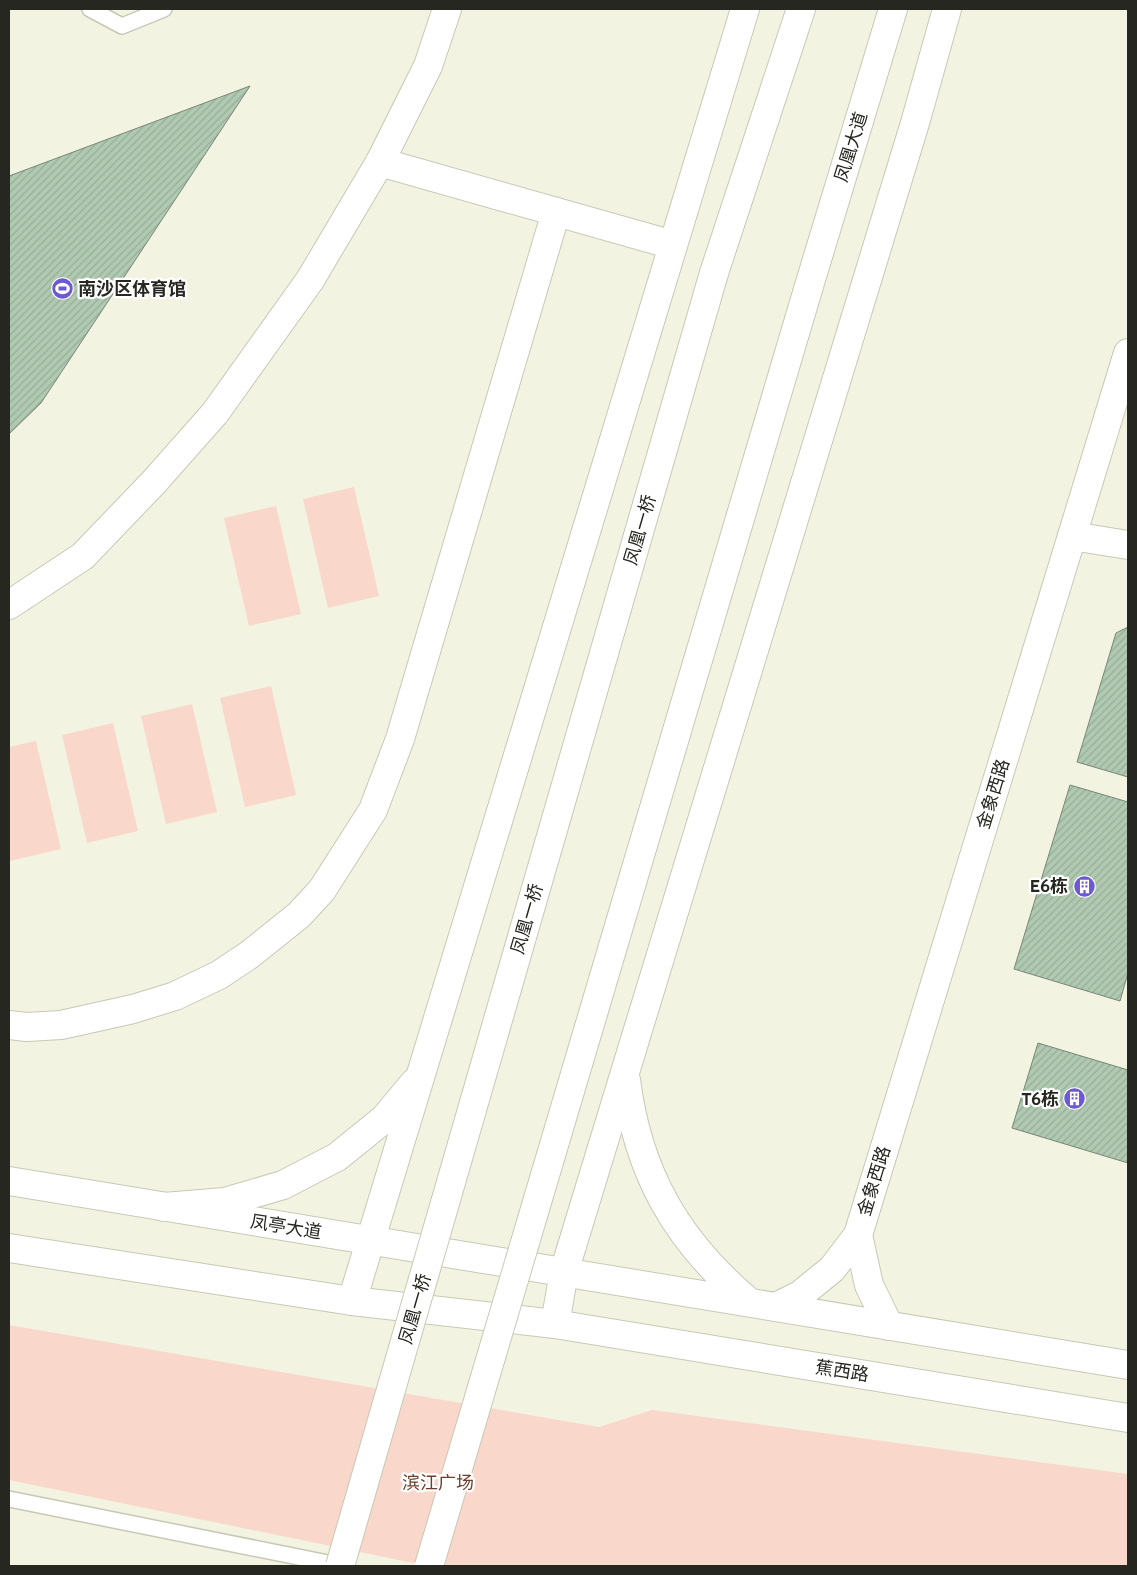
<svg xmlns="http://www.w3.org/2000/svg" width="1137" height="1575" font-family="Cabin,'Noto Sans SC',sans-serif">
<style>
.green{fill:#f9d7cb}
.building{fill:url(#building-hatch);stroke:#788578}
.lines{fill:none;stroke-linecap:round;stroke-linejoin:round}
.service-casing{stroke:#c7c9b6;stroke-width:18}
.minor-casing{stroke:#c7c9b6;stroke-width:30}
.tertiary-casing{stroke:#c7c9b6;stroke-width:30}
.primary-casing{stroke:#c7c9b6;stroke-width:30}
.service{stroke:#fff;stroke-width:15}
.minor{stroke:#fff;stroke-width:28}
.tertiary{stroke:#fff;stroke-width:28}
.primary{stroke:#fff;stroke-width:28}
.primary-bridge-casing{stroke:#c7c9b6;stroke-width:30;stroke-linecap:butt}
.primary-bridge{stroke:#fff;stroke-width:28}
.labels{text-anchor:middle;stroke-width:4.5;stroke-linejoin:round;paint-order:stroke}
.street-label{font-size:18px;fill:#272721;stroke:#fff}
.poi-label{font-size:18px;font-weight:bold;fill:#272721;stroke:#fff;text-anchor:end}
.park-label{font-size:18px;fill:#6d3e2b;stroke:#fff}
</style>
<defs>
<pattern id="building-hatch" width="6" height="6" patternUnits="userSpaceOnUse" patternTransform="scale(1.25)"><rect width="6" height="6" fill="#b0c9b1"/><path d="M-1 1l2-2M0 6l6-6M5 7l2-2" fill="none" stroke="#97ad98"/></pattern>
</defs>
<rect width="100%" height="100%" fill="#f2f4e1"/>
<g class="green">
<path d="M354 487 379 596 328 608 303 499Z"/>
<path d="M276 506 301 614 249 626 224 518Z"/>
<path d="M271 686 296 795 245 807 220 698Z"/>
<path d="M192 704 217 812 166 824 141 716Z"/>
<path d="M113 723 138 831 87 843 62 735Z"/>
<path d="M36 741 61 849 10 861 9 853V747Z"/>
<path d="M9 1325 599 1427 652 1410 1128 1474V1566H428L9 1480Z"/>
</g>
<g class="building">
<path d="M250 86 41 403 9 434V176Z"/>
<path d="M1128 627V777L1077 762 1116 633Z"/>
<path d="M1070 785 1128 802V973L1120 1001 1014 969Z"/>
<path d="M1038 1043 1128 1070V1163L1012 1128Z"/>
</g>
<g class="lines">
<defs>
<g id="service">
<path d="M90 9 122 26 164 9"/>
<path d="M9 1499 343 1566"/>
</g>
<g id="minor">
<path d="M380 162 673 245"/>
<path d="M1072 536 1128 545"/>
<path d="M9 605 83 556 154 482 215 413 310 280 380 162 428 66 447 9"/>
<path d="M9 1025 27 1027 61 1025 133 1009 175 996 219 975 249 955 299 915 322 890 373 810 400 739 556 212"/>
<path d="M858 1235 1128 353"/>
<path d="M776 1307 800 1295 832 1269 858 1235 869 1285 889 1326"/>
</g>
<g id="tertiary">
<path d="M9 1181 1128 1365"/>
<path d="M9 1248 352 1301 555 1324 1128 1418"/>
</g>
<g id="primary">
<path d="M714 273 801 9"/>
<path d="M809 286 893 9"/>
<path d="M626 1080C638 1174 677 1241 749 1302"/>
<path d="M164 1207 225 1202 283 1185 337 1157 384 1119 414 1083"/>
<path d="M352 1301 745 9"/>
<path d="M555 1324 564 1272 915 123 947 9"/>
</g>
</defs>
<use href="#service" class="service-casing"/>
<use href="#minor" class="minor-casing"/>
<use href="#tertiary" class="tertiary-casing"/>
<use href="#primary" class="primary-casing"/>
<use href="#service" class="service"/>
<use href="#minor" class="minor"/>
<use href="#tertiary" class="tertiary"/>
<use href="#primary" class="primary"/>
<defs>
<g id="primary-bridge">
<path d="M340 1566 714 273"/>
<path d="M429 1566 809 286"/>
</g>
</defs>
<use href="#primary-bridge" class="primary-bridge-casing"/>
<use href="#primary-bridge" class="primary-bridge"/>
</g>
<defs>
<symbol id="stadium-disc" viewBox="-11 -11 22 22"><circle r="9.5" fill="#6c58d2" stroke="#fff"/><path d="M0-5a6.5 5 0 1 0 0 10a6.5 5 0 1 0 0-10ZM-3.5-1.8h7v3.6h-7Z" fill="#fff"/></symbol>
<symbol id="building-disc" viewBox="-11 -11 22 22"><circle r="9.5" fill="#6c58d2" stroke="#fff"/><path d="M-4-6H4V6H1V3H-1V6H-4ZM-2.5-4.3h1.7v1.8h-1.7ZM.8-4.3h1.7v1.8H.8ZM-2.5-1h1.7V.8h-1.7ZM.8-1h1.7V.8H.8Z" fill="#fff"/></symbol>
</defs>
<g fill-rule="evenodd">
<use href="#stadium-disc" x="50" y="276" width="25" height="25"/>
<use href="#building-disc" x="1072" y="874" width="25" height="25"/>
<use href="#building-disc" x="1062" y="1086" width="25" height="25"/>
</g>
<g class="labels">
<g class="street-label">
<text transform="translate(851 147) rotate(-73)" y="6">凤凰大道</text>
<text transform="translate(640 530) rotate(-74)" y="6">凤凰一桥</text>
<text transform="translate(993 794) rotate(-73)" y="6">金象西路</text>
<text transform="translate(527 919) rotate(-74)" y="6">凤凰一桥</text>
<text transform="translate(874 1181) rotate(-73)" y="6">金象西路</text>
<text transform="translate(286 1227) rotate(9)" y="6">凤亭大道</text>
<text transform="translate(415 1309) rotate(-74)" y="6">凤凰一桥</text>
<text transform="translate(842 1371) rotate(9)" y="6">蕉西路</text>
</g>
<g class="poi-label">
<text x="78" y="295" text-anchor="start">南沙区体育馆</text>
<text x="1068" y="892">E6栋</text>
<text x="1059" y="1105">T6栋</text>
</g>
<g class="park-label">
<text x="438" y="1489">滨江广场</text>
</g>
</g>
<rect width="1137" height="1575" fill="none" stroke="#272721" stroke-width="20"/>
</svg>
